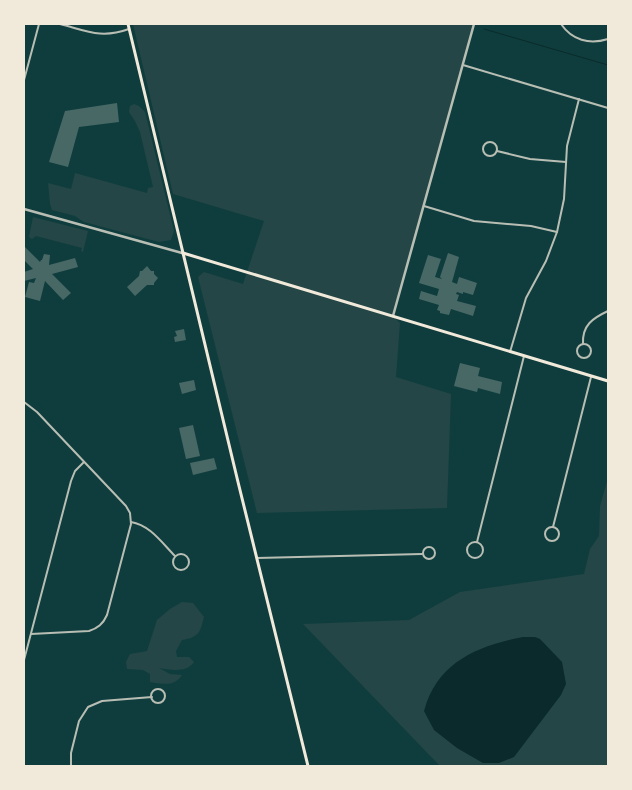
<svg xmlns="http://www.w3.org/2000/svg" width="632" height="790" font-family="Poppins,sans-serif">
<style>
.green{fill:#244646}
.water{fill:#0a2a2b}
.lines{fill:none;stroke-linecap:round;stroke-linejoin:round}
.stream{stroke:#0a2a2b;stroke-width:1}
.building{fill:#486865}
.minor{stroke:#b8beb3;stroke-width:2}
.tertiary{stroke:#b8beb3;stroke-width:2.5}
.secondary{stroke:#f1e9da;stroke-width:3}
</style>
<rect width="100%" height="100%" fill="#0f3d3e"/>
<g class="green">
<path d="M133 24H474L393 316 400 323 396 377 451 394 447 508 257 513 198 277 204 272 243 284 264 221 173 194Z"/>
<path d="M134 104 139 106 145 112 174 231 171 240 159 242 84 222 75 216 52 210 50 204 48 183 71 189 75 173 147 193 148 188 153 187 140 132 135 121 129 112 130 106Z"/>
<path d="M33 217 88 231 83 252 81 251 82 248 36 236 32 239 29 237Z"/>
<path d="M608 478V766H440L303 624 409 620 460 592 584 574 590 549 599 536 600 506Z"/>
<path d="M182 602 193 603 204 617C200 633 199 637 182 640L176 651 177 657H189L194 662C187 673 171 670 159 668L170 674 182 675C175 687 162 684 150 682V674L143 670 127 669 126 662 130 654 147 651 157 620 170 609Z"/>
</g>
<path class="water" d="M523 637H535L540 639 562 662 566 684 561 695 514 757 499 763H483L457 748 434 730 424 711C437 662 478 646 523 637Z"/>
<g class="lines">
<path class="stream" d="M484 29 608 65"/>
</g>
<g class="building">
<path d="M117 103 119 122 79 127 68 167 49 162 65 111Z"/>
<path d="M24 246 40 262 41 260H42L44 254 50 255 49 265 75 258 78 267 52 274 71 293 63 300 45 281 40 301 25 297 29 282 34 283 36 278 24 281V272L33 269 24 260Z"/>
<path d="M448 253 459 257 452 282 457 284 459 277 477 283 473 295 463 292V294L457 292 456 294 459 295 457 301 476 306 473 316 451 309 449 315 440 313V311L437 310 439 305 419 299 421 291 437 296 439 289 419 283 428 255 441 259 435 277 442 279 440 277Z"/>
<path d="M147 266 151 271H154V274L158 278 154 283V285H147L135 296 127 287 139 276 140 271H142Z"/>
<path d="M184 329 186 340 175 342 174 337 177 336 175 331Z"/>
<path d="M460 363 480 368 478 376 502 382 500 394 478 388 477 392 454 386Z"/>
<path d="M194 380 196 390 182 394 179 383Z"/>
<path d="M193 425 200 456 186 459 179 428Z"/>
<path d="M214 458 217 469 193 475 190 463Z"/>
</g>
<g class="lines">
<g class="minor">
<path d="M60 24C87 31 101 39 129 29"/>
<path d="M561 24C572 40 589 45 608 39"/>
<path d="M463 65 608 108"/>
<path d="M24 80 39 24"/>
<circle cx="490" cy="149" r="7"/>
<path d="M497 151 530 159 566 162"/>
<path d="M424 206 474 221 531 226 557 232"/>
<path d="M583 344C582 325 593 318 608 311"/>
<circle cx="584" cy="351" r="7"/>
<path d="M510 352 526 298 546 261 557 232 564 199 567 146 579 99"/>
<path d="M24 402 37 412 126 506 130 513 131 524 107 615C103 624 98 628 89 631L31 634"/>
<path d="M131 522C150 525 162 543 175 556"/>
<circle cx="552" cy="534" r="7"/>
<path d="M553 527 591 377"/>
<circle cx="475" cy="550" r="8"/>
<path d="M477 542 524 356"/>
<circle cx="429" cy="553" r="6"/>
<circle cx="181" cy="562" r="8"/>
<path d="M257 558 422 554"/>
<path d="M24 660 71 481 75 471 84 462"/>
<circle cx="158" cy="696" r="7"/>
<path d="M71 766V753L79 721 88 707 102 701 152 697"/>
</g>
<g class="tertiary">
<path d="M24 209 182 253"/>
<path d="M393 316 474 24"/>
</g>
<g class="secondary">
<path d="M128 24 238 482 308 766"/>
<path d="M183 253 608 381"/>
</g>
</g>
<rect width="632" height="790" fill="none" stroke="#f1e9da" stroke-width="50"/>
</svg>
